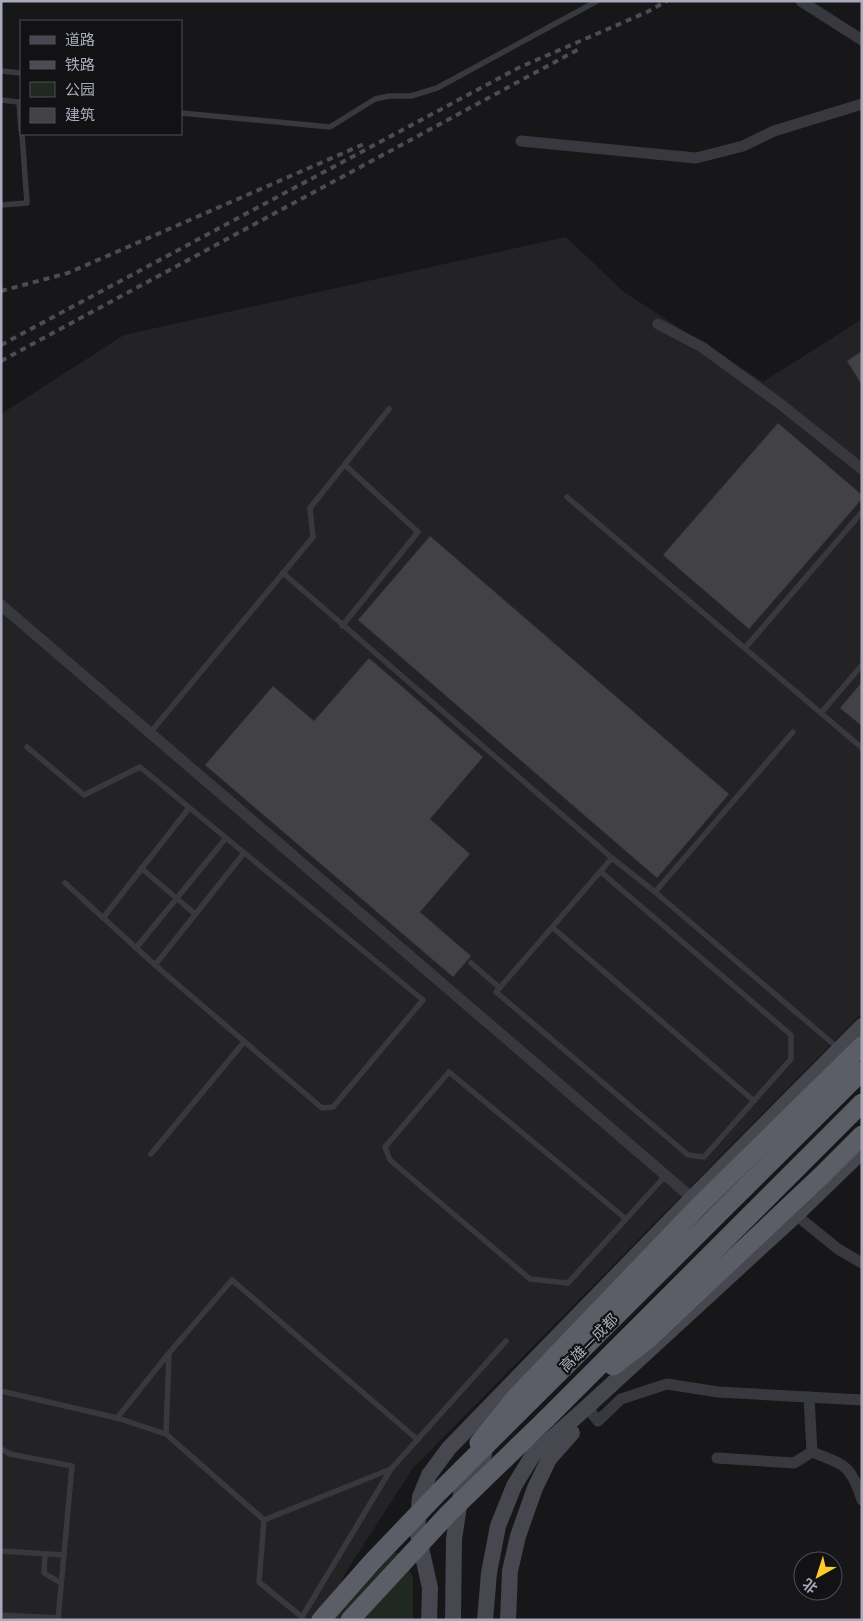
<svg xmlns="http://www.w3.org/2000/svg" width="863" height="1621" font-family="'DejaVu Sans','Noto Sans SC',sans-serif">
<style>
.built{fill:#232326}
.green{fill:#1f2821}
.building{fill:#414146;stroke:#313136}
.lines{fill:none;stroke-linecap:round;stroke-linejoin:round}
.service{stroke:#38383f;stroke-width:5.5}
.minor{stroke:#38383f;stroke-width:11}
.secondary{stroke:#46474f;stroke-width:16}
.trunk{stroke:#5c5e67;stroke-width:19}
.rail{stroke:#4b4c54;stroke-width:4;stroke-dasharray:6 5;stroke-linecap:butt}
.trunk-bridge{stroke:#5c5e67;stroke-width:19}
.labels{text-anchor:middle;stroke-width:4.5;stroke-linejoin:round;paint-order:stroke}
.street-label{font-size:15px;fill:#a8acba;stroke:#121214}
</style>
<rect width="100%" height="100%" fill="#171719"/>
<path class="built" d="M566 237 624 292 763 382 862 319V1013L413 1468 346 1572 323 1620H1V414L124 335Z"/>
<path class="green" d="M373 1552 398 1553 413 1577V1620H331Z"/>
<g class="building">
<path d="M862 351V385L847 361Z"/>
<path d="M778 423 862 495V499L749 629 663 555Z"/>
<path d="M430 536 729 794 657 878 358 620Z"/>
<path d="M369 658 483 757 430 819 470 854 420 912 471 956 453 977 205 765 273 686 314 721Z"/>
<path d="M862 682V726L840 708Z"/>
</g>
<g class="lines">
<g class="service">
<path d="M1 71 21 73"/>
<path d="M1 100 19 102 21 130"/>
<path d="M181 113 330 127 375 99 389 96H411L437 88 597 1"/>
<path d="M1 205 27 203 22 134"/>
<path d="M567 497 862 748"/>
<path d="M283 573 612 858 655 892 838 1048"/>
<path d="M342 626 418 532 345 465"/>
<path d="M745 648 862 512"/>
<path d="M821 713 862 665"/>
<path d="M150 733 313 537 310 508 389 409"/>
<path d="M27 747 84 795 140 767 423 1000 333 1107 322 1108 155 965 65 883"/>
<path d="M141 868 195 914"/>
<path d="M601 872 791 1035V1059L704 1157 688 1155 496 992 612 858"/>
<path d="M655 892 793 732"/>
<path d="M103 918 189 808"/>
<path d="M552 927 754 1101"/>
<path d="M136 948 226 838"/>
<path d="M471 963 500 988"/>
<path d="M155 965 244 853"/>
<path d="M151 1154 244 1042"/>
<path d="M626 1219 449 1072 385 1147 390 1160 530 1279 568 1283 666 1175"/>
<path d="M1 1391 117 1418 169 1353 232 1280 418 1440"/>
<path d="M117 1418 166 1434 264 1520"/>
<path d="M166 1434 169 1354"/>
<path d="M1 1449 10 1454 72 1466 58 1620"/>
<path d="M1 1551 64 1555"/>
<path d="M45 1554 44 1573 61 1583"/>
<path d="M1 1615 58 1618"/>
<path d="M302 1617 259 1582 264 1520 391 1469"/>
<path d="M302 1620V1617L391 1469 506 1341"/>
</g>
<g class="minor">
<path d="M801 1 862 40"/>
<path d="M521 141 696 158 743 146 774 131 862 104"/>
<path d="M658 324 702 347 779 403 862 469"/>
<path d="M1 605 692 1198"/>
<path d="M796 1215 838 1249 862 1263"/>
<path d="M809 1397 812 1452"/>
<path d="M587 1407 598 1421 621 1399 667 1384 718 1392 862 1400"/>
<path d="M717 1458 794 1463 812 1452C845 1465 851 1465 862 1500"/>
</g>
<g class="secondary">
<path d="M429 1620 430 1588 417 1530 420 1497 429 1475 449 1448 692 1198 862 1026"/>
<path d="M453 1620 454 1539 461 1493 473 1471 484 1455"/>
<path d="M485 1620 489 1573 498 1526 514 1486 533 1455 587 1407 796 1215 862 1151"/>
<path d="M508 1620 510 1571 518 1536 535 1488 549 1459 572 1433"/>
</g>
<g class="trunk">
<path d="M613 1366 647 1340 821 1176 862 1135"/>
<path d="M546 1419 862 1103"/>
<path d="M479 1443 516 1397 699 1206 862 1046"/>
</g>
<g class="rail">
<path d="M1 291 68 273 364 144"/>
<path d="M1 345 518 68 647 12 667 1"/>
<path d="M1 361 579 49"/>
</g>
<g class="trunk-bridge">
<path d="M321 1620 372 1562 438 1493 862 1071"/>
<path d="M350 1620 449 1513 546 1419"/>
</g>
</g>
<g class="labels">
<g class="street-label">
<text transform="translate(589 1343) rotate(-45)" y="5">高雄—成都</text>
</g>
</g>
<rect width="863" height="1621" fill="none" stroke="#a8acba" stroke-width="5"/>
<rect x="20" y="20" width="162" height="115" fill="#121214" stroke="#4e5056"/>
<rect x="30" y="36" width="25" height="8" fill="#46474f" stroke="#4e5056"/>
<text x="65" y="45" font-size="15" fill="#a8acba">道路</text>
<rect x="30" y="61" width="25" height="8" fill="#4b4c54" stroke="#4e5056"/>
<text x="65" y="70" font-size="15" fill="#a8acba">铁路</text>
<rect x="30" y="82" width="25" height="15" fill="#1f2821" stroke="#4e5056"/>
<text x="65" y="95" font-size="15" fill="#a8acba">公园</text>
<rect x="30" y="108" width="25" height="15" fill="#414146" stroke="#4e5056"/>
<text x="65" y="120" font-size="15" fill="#a8acba">建筑</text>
<g transform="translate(818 1576) rotate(219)"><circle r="24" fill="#121214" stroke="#4e5056"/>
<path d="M0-4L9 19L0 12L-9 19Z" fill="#fecc2a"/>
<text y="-8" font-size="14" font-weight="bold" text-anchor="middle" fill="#a8acba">北</text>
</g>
</svg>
